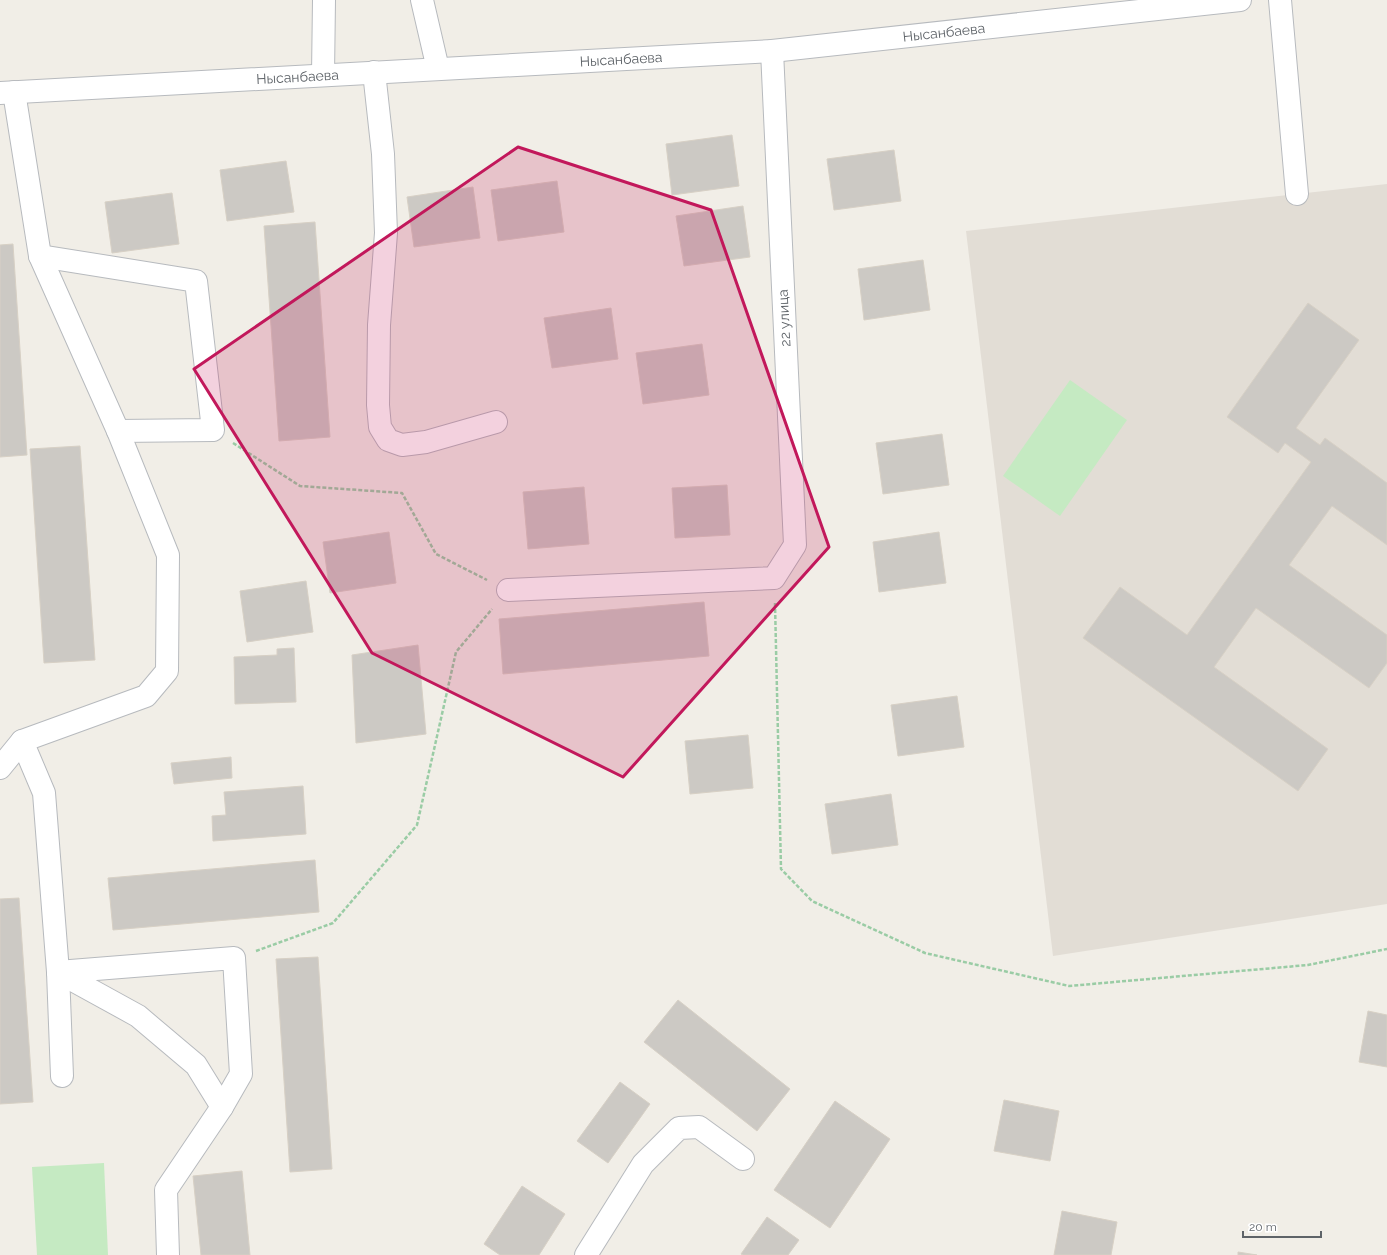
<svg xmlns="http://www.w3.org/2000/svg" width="1387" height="1255" font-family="Raleway,sans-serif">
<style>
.education{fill:#e2ddd5}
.green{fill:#c5eac2}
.building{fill:#ccc9c4;stroke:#d7d0c5}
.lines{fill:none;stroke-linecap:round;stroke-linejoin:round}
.minor-casing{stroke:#b7babe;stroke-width:24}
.path{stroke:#9acca5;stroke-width:2.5;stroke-dasharray:4 2;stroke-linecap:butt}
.minor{stroke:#fff;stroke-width:22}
.marked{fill:#c2185b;fill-opacity:0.2;stroke:#c2185b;stroke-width:3;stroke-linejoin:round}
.labels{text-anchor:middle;stroke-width:3;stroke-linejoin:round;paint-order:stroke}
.street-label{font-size:14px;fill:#5e6368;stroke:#fff}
</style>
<rect width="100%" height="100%" fill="#f1eee7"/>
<path class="education" d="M1387 184V904L1053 956 966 231Z"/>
<g class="green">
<path d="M1070 380 1127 420 1060 516 1003 476Z"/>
<path d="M104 1163 108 1255H37L32 1167Z"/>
</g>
<g class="building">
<path d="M732 135 739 186 672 195 666 144Z"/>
<path d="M894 150 901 201 834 210 827 159Z"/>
<path d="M286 161 294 212 227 221 220 170Z"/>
<path d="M557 181 564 232 498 241 491 190Z"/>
<path d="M473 187 480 238 414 247 407 197Z"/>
<path d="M172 193 179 244 112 253 105 202Z"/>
<path d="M743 206 750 257 684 266 676 216Z"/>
<path d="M315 222 330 437 279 441 264 226Z"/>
<path d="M13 244 27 455 0 457V245Z"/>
<path d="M923 260 930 310 864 320 858 269Z"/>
<path d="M1308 303 1359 340 1296 428 1320 445 1325 438 1387 483V545L1332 506 1289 565 1387 635V663L1369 688 1256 608 1214 667 1328 749 1298 791 1083 638 1120 587 1187 635 1311 462 1285 443 1278 453 1227 417Z"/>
<path d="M611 308 618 359 552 368 544 318Z"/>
<path d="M702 344 709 395 643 404 636 353Z"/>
<path d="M942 434 949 485 883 494 876 443Z"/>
<path d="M80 446 95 660 44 663 30 449Z"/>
<path d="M727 485 730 535 675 538 672 488Z"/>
<path d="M584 487 589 544 528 549 523 492Z"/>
<path d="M389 532 396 583 330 593 323 542Z"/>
<path d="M939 532 946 583 879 592 873 542Z"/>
<path d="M306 581 313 632 247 642 240 591Z"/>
<path d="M704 602 709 656 503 674 499 619Z"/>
<path d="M418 645 426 734 356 743 352 655Z"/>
<path d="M294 648 296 702 235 704 234 657 277 655V649Z"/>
<path d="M957 696 964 747 898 756 891 705Z"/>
<path d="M748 735 753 788 690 794 685 741Z"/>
<path d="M231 757 232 778 174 784 171 763Z"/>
<path d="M303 786 306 834 213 841 212 816 226 815 224 792Z"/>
<path d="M891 794 898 845 832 854 825 804Z"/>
<path d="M315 860 319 912 113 930 108 878Z"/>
<path d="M19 898 33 1102 0 1104V899Z"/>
<path d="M318 957 332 1169 290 1172 276 959Z"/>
<path d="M678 1000 790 1089 757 1131 644 1042Z"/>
<path d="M1368 1011 1387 1015V1067L1359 1062Z"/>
<path d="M620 1082 650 1104 608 1163 577 1141Z"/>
<path d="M1004 1100 1059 1111 1050 1161 994 1151Z"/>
<path d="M835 1101 890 1139 830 1228 774 1190Z"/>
<path d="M242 1171 250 1255H201L193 1176Z"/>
<path d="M522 1186 565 1214 539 1255H500L484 1244Z"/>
<path d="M1062 1211 1117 1222 1111 1255H1054Z"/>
<path d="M767 1217 799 1240 788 1255H743L741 1254Z"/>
<path d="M1238 1252 1257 1255H1238Z"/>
</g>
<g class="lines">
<defs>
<g id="minor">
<path d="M422 0 438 69"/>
<path d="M1280 0 1297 194"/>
<path d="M374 72 383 154 386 233 379 325 378 405 380 427 388 440 402 445 426 442 496 422"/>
<path d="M323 75 324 0"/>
<path id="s1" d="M0 93 772 51 1240 0"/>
<path d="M40 256 196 281 213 430 118 431"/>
<path d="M508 590 774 578 795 545 772 51"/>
<path d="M22 741 44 793 58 972 62 1076"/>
<path d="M0 768 22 741 146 696 167 671 168 555 118 431 40 256 14 92"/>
<path d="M58 972 234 958 241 1074 222 1107 166 1190 168 1255"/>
<path d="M58 972 138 1016 196 1065 222 1107"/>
<path d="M586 1255 643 1164 679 1128 699 1127 743 1159"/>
</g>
</defs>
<use href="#minor" class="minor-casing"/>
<g class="path">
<path d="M233 443 300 486 402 493 436 554 487 580"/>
<path d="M775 603 781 869 812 901 925 953 1069 986 1308 965 1387 949"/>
<path d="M256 951 333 923 417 825 456 652 492 609"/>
</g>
<use href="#minor" class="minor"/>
</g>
<path class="marked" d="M518 147 711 210 829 547 623 777 372 653 194 369Z"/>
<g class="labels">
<g class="street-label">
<text dy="5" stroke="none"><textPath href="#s1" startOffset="946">Нысанбаева</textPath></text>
<text dy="5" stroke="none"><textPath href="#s1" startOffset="622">Нысанбаева</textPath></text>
<text dy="5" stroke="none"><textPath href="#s1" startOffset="298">Нысанбаева</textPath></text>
<text transform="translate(784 318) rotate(-93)" y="5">22 улица</text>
</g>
</g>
<path d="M1243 1231v6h78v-6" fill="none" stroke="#5e6368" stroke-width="2"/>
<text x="1249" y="1231" font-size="12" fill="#5e6368" stroke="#ffffff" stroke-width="3" paint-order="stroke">20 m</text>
</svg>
